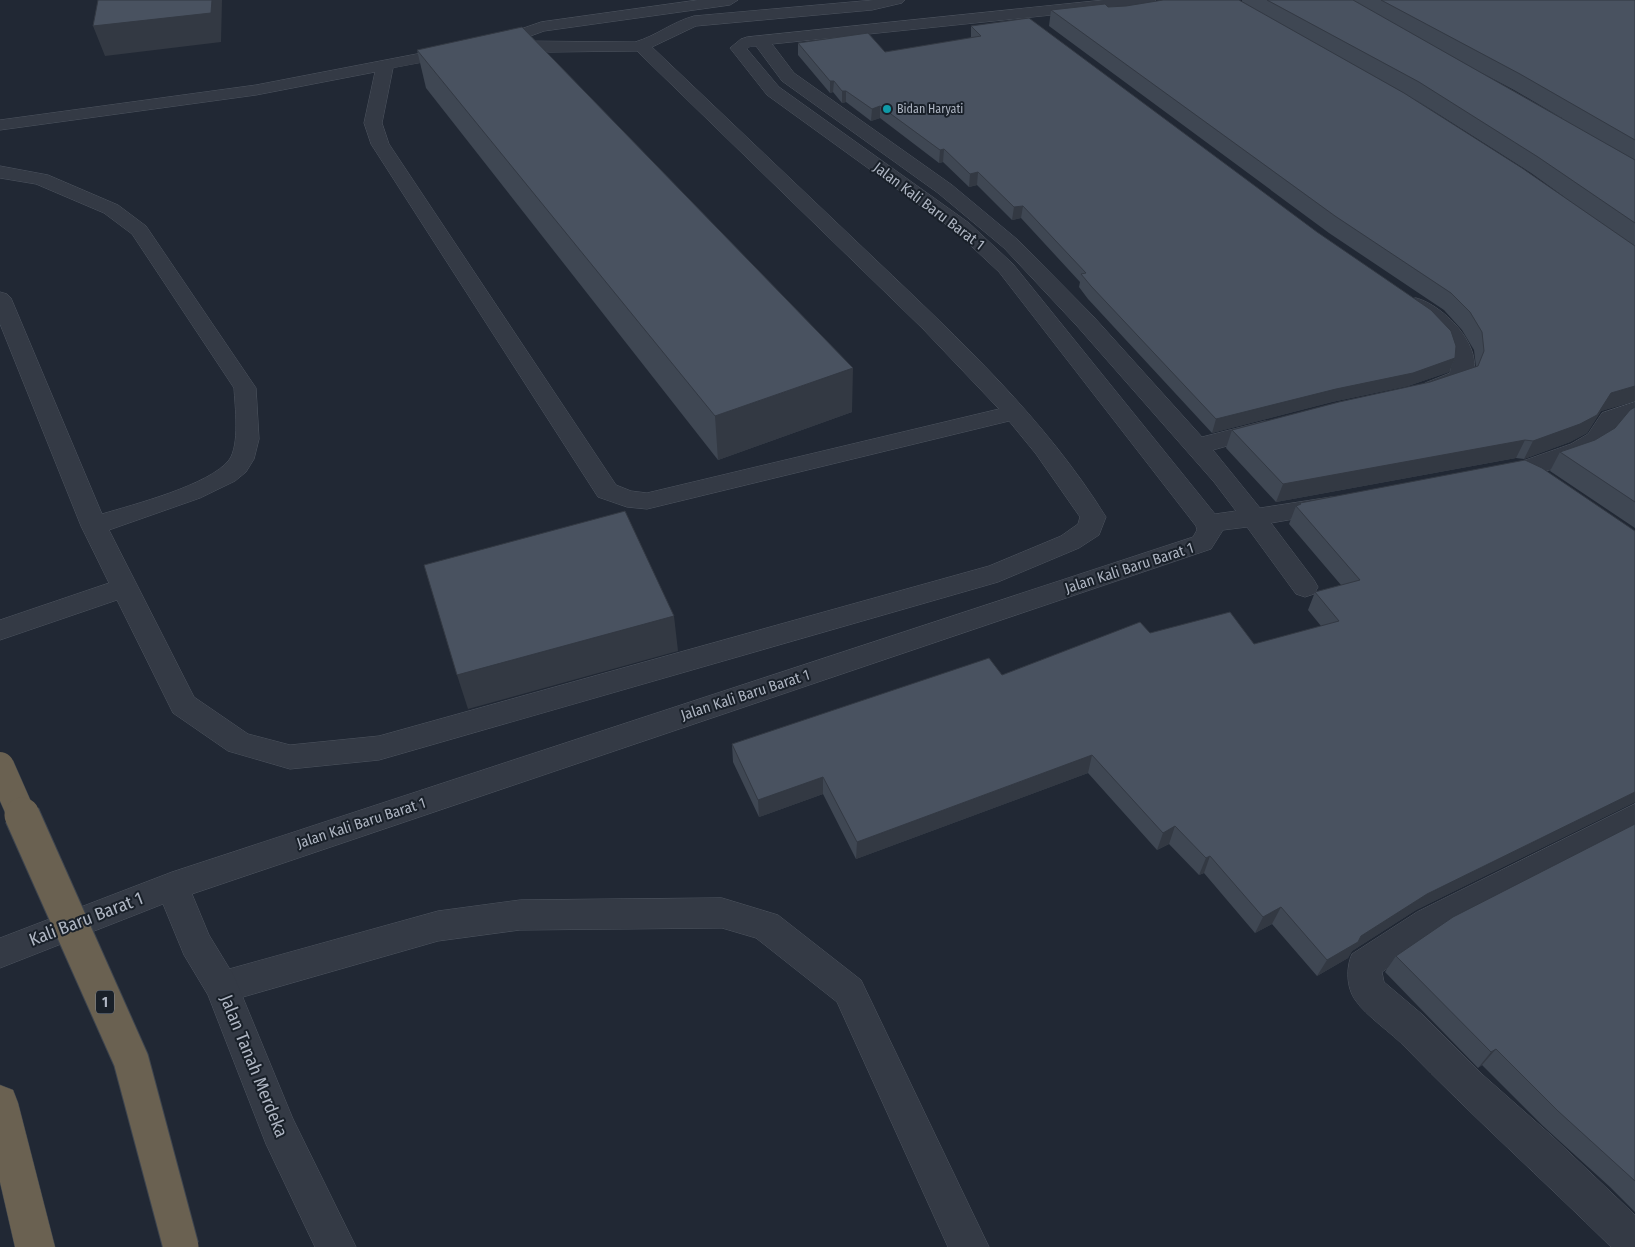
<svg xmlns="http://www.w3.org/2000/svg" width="1635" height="1247" font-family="'Fira Sans Condensed',sans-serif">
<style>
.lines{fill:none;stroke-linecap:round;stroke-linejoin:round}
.service-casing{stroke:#4e5560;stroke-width:1}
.minor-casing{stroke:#4e5560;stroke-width:1}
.motorway-casing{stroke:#3e454f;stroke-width:1}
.service{fill:#343a45;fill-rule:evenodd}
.minor{fill:#343a45;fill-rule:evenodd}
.motorway{fill:#6a6151;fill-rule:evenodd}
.motorway-bridge-far1-casing{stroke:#3e454f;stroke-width:29;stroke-linecap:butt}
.motorway-bridge-casing{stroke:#3e454f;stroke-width:37;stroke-linecap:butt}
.motorway-bridge-far1{stroke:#6a6151;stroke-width:28}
.motorway-bridge{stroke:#6a6151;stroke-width:35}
.wall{fill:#3f4753;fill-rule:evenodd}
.shaded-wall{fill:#333943}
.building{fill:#495260;stroke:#333943}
.culture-dot{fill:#0f9aa8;stroke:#192029;stroke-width:2}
.labels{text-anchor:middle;stroke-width:4;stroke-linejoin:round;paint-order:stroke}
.far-poi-label{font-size:12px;fill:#aeb5c2;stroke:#192029;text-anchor:start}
.shield{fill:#192029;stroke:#818894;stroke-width:1}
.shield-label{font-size:14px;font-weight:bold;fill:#aeb5c2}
.street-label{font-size:15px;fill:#aeb5c2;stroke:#192029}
.near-street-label{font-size:18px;fill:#aeb5c2;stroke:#192029}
</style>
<rect width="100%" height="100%" fill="#212834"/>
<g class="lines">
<defs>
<g id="service">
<path d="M698 0H738L730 5 544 31 517 41 635 42C656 36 672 22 694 16L874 0H905L902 3 872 10 696 26 652 47C727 118 802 190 877 261 960 340 1045 419 1106 517L1099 535 1079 548 998 582 379 760 290 769 228 751 173 713 117 600 0 640V620L109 583 81 526 0 324V292L7 294 11 298 102 514C132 505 210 485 229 460 240 445 235 406 234 388L132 234 104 213 36 184 0 178V166L48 175 118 205 146 226 256 388 259 439 254 459 246 472 235 481 200 498 109 530 194 697 248 734 290 745 379 736 989 566 1061 536 1078 524 1080 517 1036 454 1009 421 647 509 627 507 598 497 371 144 364 123 375 72 256 95 0 130V120L256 85 489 40 541 22ZM498 48 550 52 637 51 923 329 999 409 647 493 631 491 616 485 389 144 382 123 393 68Z"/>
<path d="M722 898 778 915 861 980 989 1247H948L837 1002 756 938 722 928 520 930 438 941 222 1003 210 998 205 987 210 976 222 971 438 911 520 900Z"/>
</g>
<g id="minor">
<path d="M1104 0H1156L1148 5 772 44 794 73 952 185 1018 240 1093 316 1202 437 1265 421 1273 423 1277 428 1273 433 1213 450 1260 508 1331 497 1340 499 1344 505 1340 511 1271 523 1314 580 1318 587 1314 594 1305 597 1296 594 1247 527 1223 530 1211 549 192 894 209 935 234 976 293 1119 356 1247H315L266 1144 208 995 184 955 163 904 0 968V938L172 872 1193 537 1197 530 1196 526 999 272 955 231 767 95 730 48 741 39 747 37ZM751 46H756L782 81 938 193 1004 248 1077 326 1214 482 1236 511 1215 514 1013 264 969 223 779 87 747 49Z"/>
<path d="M1416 298C1444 305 1490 351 1469 382L1433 395 1425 393 1422 388 1425 383 1450 373C1459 329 1423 330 1405 304L1409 300Z"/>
<path d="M1635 402V417C1610 426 1620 428 1605 444 1590 459 1546 471 1526 477L1517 475 1514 469 1517 463 1571 444 1588 434 1602 413Z"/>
<path d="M1635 804V832L1441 932 1382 972 1384 982 1423 1015 1483 1075 1552 1136 1635 1215V1247H1611C1543 1180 1472 1116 1406 1048 1392 1033 1366 1016 1356 1001 1346 988 1346 967 1352 954L1417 912Z"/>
</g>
<path id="motorway" d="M0 1085 13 1090 18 1103 55 1247H15L0 1182Z"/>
</defs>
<use href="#service" class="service-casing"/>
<use href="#minor" class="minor-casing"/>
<use href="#motorway" class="motorway-casing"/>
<use href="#service" class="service"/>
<use href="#minor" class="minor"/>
<use href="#motorway" class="motorway"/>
<defs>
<path id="motorway-bridge-far1" d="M0 766 22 816"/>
<path id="motorway-bridge" d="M22 815 131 1060 181 1247"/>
</defs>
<use href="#motorway-bridge-far1" class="motorway-bridge-far1-casing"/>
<use href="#motorway-bridge" class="motorway-bridge-casing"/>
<use href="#motorway-bridge-far1" class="motorway-bridge-far1"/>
<use href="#motorway-bridge" class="motorway-bridge"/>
</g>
<g class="wall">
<path d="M1242 0H1635V401L1601 411 1587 433 1570 442 1524 459 1516 458 1276 502 1226 448 1232 430 1430 382 1476 367 1474 350 1462 330 1444 310 1329 233 1049 26 1051 10 1108 7 1242 2ZM1482 73 1514 90 1562 118ZM1413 98 1531 173 1563 196Z"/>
<path d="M971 26 1455 358 1449 372 1408 386 1332 402 1212 433 1088 299 1079 287 1080 282 1021 218 1012 220 977 185 969 187 943 162 939 163 880 118 871 121 846 102 842 103 833 92 830 93 798 55V43L885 52 971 38Z"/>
<path d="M417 50 852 412 718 460 426 88Z"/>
<path d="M1635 407V528L1550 471 1560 452 1595 440 1615 428Z"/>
<path d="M1300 503 1635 531V802L1416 910 1352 951 1348 958 1317 976 1272 924 1255 933 1204 873 1199 875 1169 844 1157 850 1088 773 856 859 823 794 759 817 733 762 732 744 1002 675 1150 633 1254 644 1321 626 1308 610 1315 592 1341 585 1289 524 1296 506 1299 505Z"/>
<path d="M1635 824V1212L1610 1187 1543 1126 1482 1065 1478 1068 1385 972 1396 956Z"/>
</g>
<g class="shaded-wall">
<path d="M212 0H222L221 42 105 56 93 26Z"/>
<path d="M830 81H834L833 92 830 93Z"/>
<path d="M842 91H846V102L842 103Z"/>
<path d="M880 106V118L871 121 872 109Z"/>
<path d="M944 149 943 162 939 163 940 150Z"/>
<path d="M978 172 977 185 969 187 970 174Z"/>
<path d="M1023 206 1021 218 1012 220 1014 207Z"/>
<path d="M1455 358 1449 372 1408 386 1332 402 1212 433 1216 419Z"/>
<path d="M853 368 852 412 718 460 715 416Z"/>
<path d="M1635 386V401L1601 411 1587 433 1570 442 1524 459 1533 441 1611 393Z"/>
<path d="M1525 440 1516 458 1276 502 1283 484Z"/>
<path d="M674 616 678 651 468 709 457 675Z"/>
<path d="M1092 755 1088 773 856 859 857 842Z"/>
<path d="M823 777V794L759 817 758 800Z"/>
<path d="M1635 792V802L1416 910 1352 951 1348 958 1317 976 1327 960 1361 936 1427 894Z"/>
<path d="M1175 826 1169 844 1157 850 1163 833Z"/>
<path d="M1210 856 1204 873 1199 875 1206 858Z"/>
<path d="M1281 907 1272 924 1255 933 1263 917Z"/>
<path d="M1496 1049 1482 1065 1478 1068 1491 1052Z"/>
</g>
<g class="building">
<path d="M98 0H212L211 13 93 26Z"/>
<path d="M1163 0H1239L1404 93 1522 168 1635 246V386L1611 393 1597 415 1580 424 1533 441 1525 440 1283 484 1232 430 1339 402 1430 382 1478 366 1484 351 1482 332 1470 312 1451 293 1335 216 1051 10 1105 4 1108 7 1126 6Z"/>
<path d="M1267 0H1353L1635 160V223L1538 157 1419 82Z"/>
<path d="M1381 0H1635V140L1520 74Z"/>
<path d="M1029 18 1317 232 1431 310 1451 331 1456 346 1455 358 1413 373 1336 389 1216 419 1091 286 1081 274 1086 273 1023 206 1014 207 978 172 970 174 944 149 940 150 880 106 872 109 846 91H842L834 81H830L798 43 868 33 885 52 981 36 971 26Z"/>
<path d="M522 27 853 368 715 416 417 50Z"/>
<path d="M1635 407V502L1560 452 1595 440 1615 428 1630 410Z"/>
<path d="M1525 460 1542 468 1635 531V792L1427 894 1361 936 1358 942 1327 960 1281 907 1263 917 1210 856 1206 858 1175 826 1163 833 1092 755 857 842 823 777 758 800 732 744 989 658 1002 675 1140 622 1150 633 1230 612 1254 644 1339 621 1315 592 1360 580 1296 506 1301 504 1300 503Z"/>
<path d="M625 511 674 616 457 675 424 565Z"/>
<path d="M1635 824V1181L1558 1111 1496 1049 1491 1052 1396 956 1453 917Z"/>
</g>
<circle class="culture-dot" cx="887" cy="109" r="5"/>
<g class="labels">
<g class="far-poi-label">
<text x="897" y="113">Bidan Haryati</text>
</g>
<rect class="shield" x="96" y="990.5" width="18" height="23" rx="4"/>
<g class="shield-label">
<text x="105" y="1007">1</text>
</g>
<g class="street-label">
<text transform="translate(929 206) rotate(37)" y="5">Jalan Kali Baru Barat 1</text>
<text transform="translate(1129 568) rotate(-18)" y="5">Jalan Kali Baru Barat 1</text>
<text transform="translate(745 695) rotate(-18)" y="5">Jalan Kali Baru Barat 1</text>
<text transform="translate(361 823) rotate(-18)" y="5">Jalan Kali Baru Barat 1</text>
</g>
<g class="near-street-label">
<text transform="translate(86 919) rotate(-21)" y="6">Kali Baru Barat 1</text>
<text transform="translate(254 1066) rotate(68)" y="6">Jalan Tanah Merdeka</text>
</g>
</g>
</svg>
